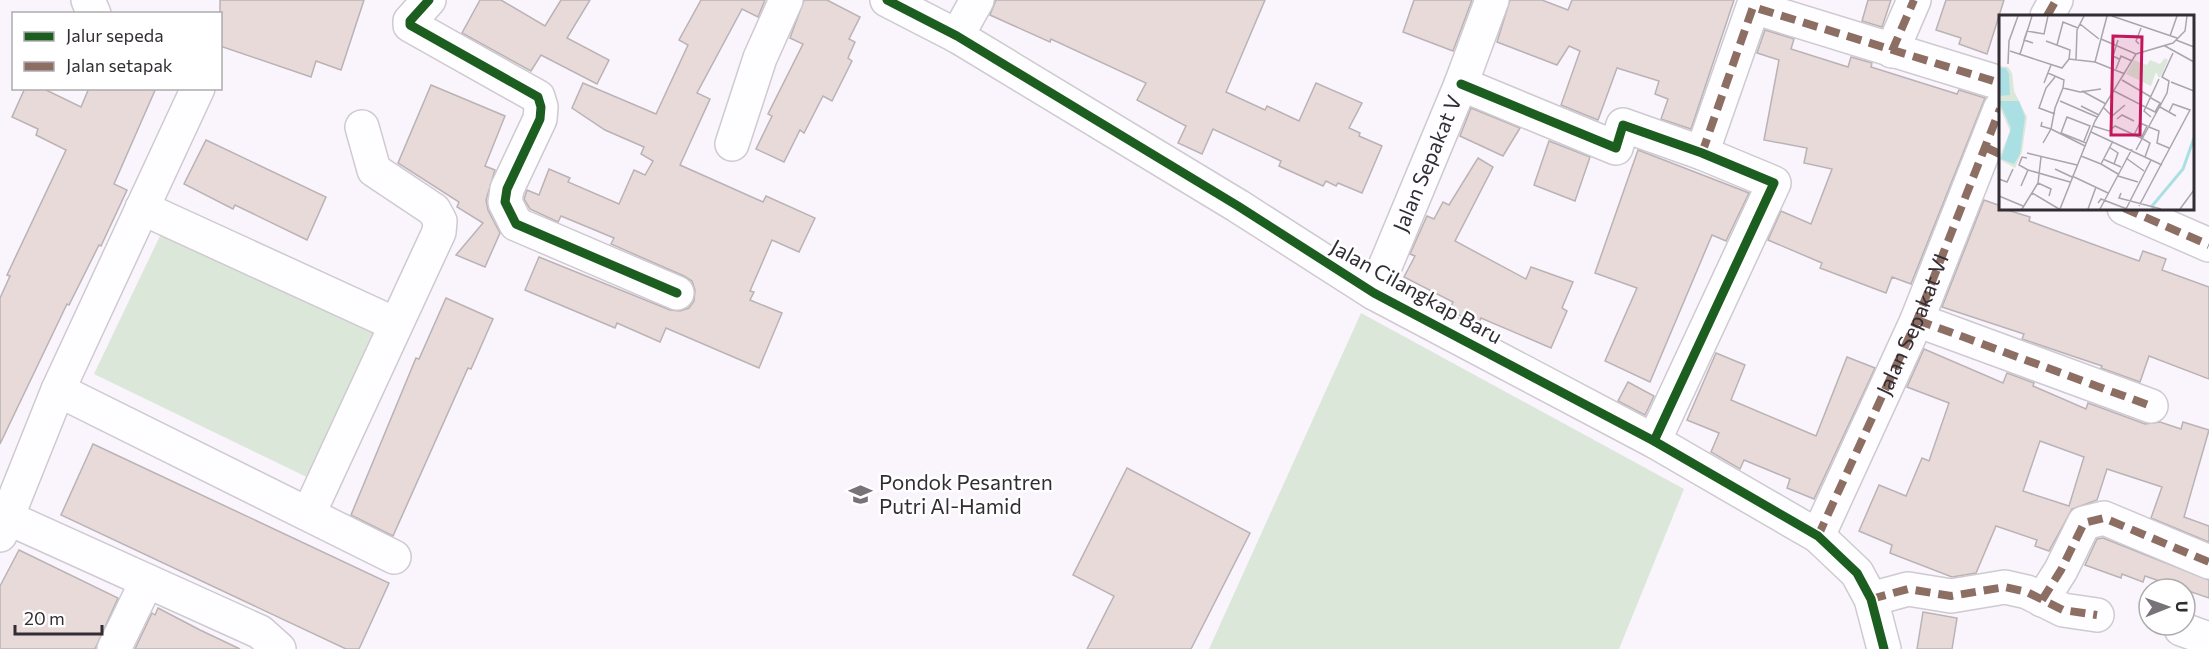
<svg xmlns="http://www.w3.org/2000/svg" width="2209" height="649" font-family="Commissioner,sans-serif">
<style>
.green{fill:#dbe7d9}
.building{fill:#e9dada;stroke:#b9b3b5;stroke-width:1.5;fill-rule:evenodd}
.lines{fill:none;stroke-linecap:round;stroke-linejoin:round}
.minor-casing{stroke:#cfcad0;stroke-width:36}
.minor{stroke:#fefdff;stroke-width:33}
.quiet{stroke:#8d6e63;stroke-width:8;stroke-dasharray:15 8;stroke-linecap:butt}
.cycleway-casing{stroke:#fff;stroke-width:13}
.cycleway{stroke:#1b5e20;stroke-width:9}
.labels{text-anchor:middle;stroke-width:5;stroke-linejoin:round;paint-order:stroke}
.street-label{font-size:21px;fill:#322d33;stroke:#fff}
.poi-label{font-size:21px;fill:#322d33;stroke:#fff;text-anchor:start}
.inset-river{fill:none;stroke:#aae0e4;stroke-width:3}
.inset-road{fill:none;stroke:#aaa4ac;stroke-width:1.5}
.view{fill:#c2185b;fill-opacity:0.15;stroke:#c2185b;stroke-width:3}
.inset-edge{fill:none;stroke:#322d33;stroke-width:3}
</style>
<rect width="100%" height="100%" fill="#faf4fc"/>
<g class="green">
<path d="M169 217 390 324 315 481 94 374Z"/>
<path d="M1361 313 1684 489 1619 649H1209Z"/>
</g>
<g class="building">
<path d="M220 0H364L341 70 316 61 311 77 220 46Z"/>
<path d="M480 0H501L545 26 561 0H590L567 38 609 60 597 84 541 55 531 71 462 33Z"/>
<path d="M701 0H765L758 17 742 9 697 93 710 99 680 165 763 202 766 196 815 218 799 252 772 240 750 291 754 292 750 300 782 313 759 368 666 328 660 342 617 323 615 328 525 290 539 257 670 310 680 311 689 308 694 301 695 290 692 281 684 276 611 244 614 238 561 216 558 222 530 209 524 199 527 190 539 195 549 169 570 178 568 182 619 204 634 170 645 175 653 161 641 154 644 147 605 130 572 108 583 83 656 114 688 45 679 40Z"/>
<path d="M804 0H827L860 17 849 39 855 42 848 58 852 61 832 101 823 96 804 133 800 130 784 162 756 149 772 116 768 114 803 44 790 38Z"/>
<path d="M996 0H1265L1226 92 1265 110 1267 106 1299 121 1316 83 1362 103 1349 128 1360 133 1359 136 1382 146 1362 193 1338 183 1336 186 1326 181 1323 186 1279 166 1281 161 1213 129 1202 154 1178 143 1186 126 1137 100 1146 83 1051 39 1050 42 990 15Z"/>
<path d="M1414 0H1472L1453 51 1403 32Z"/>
<path d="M1510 0H1542L1568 10 1572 0H1734L1691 129 1661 119 1668 99 1655 94 1659 81 1617 68 1598 120 1561 105 1580 51 1569 46 1557 65 1497 42Z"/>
<path d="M1868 0H1891L1882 27 1862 21Z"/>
<path d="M1946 0H2004L1987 54 1959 44 1961 38 1936 30Z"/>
<path d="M1765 30 1794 39 1791 49 1848 67 1851 57 1872 63 1871 67 1957 94 1959 90 1985 98 1911 284 1892 277 1886 293 1820 268 1822 263 1768 240 1781 211 1811 224 1832 169 1804 163 1807 148 1764 140 1779 60 1757 53Z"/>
<path d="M431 85 505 116 485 166 495 170 486 200 488 210 500 233 485 267 456 255 483 223 457 207 459 202 398 163Z"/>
<path d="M25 88H42L81 107 89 88H156L114 184 127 190 101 246 99 245 69 305 67 304 0 444V298L10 276 7 275 66 150 36 135 38 129 12 117Z"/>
<path d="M1471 108 1520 128 1503 156 1460 136Z"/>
<path d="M206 140 326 197 307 240 235 205 233 209 184 184Z"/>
<path d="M1549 141 1590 157 1575 201 1534 185Z"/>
<path d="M1638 150 1749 193 1726 241 1712 235 1650 382 1605 361 1637 288 1595 273Z"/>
<path d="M1478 158 1493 167 1455 241 1526 279 1531 267 1573 282 1562 308 1567 311 1551 348 1481 318 1478 325 1449 310 1453 302 1404 277 1415 256 1410 254 1427 216 1434 219 1443 202 1449 205Z"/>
<path d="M1984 200 2001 206V208L2030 217 2029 221 2139 261 2143 251 2166 259 2162 270 2209 287V379L2149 356 2140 382 2101 368 2102 366 2022 339 2024 334 1942 307Z"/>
<path d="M446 298 493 319 471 369 468 368 393 536 351 515 416 358 419 359Z"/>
<path d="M1924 349 2003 383 2007 373 2034 383 2033 386 2086 409 2088 403 2145 424 2160 422 2181 429 2183 422 2209 430 2184 517 2209 526V542L2151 518 2162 487 2107 469 2097 500 2072 509 2049 551 2035 546 2037 540 1996 526 1976 573 1952 577 1890 553 1892 545 1859 531 1879 485 1906 496 1922 458 1929 461 1949 403 1907 387ZM2040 441 2084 457 2069 506 2023 491Z"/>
<path d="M1716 353 1745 365 1731 400 1816 436 1847 357 1875 368 1814 499 1787 488 1790 479 1744 460 1740 469 1711 452 1719 433 1687 420Z"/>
<path d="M1628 382 1654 396 1645 415 1618 401Z"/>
<path d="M93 444 389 583 359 649H346L61 515Z"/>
<path d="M1127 468 1250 533 1191 649H1087L1114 596 1073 575Z"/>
<path d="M2103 538 2209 580V598L2145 576 2143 582 2122 574 2121 578 2085 565 2097 539Z"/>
<path d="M19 550 118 598 95 649H0V586Z"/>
<path d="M158 608 200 630 240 649H135L152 613 155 615Z"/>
<path d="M1923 612 1957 618 1952 649H1917Z"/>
</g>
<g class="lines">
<defs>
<g id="minor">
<path d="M88 0 94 14"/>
<path d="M429 0 410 21V25L538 97 541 107 540 119 507 189 505 202 516 224 677 293"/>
<path d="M887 0 957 36 1238 206 1374 293 1654 441 1818 536 1857 573 1871 599 1884 649"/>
<path d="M2047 16 2056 0"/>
<path d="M957 36 977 0"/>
<path d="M1892 51 1914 0"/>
<path d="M1461 84 1616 148 1623 125 1702 153 1774 183 1654 441"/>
<path d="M732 144 760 58 786 0"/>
<path d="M1702 153 1753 7 2000 83"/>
<path d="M142 208 395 324"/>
<path d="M2124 208 2209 245"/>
<path id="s1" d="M1374 293 1461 84 1492 0"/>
<path d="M1917 320 2151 406"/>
<path d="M58 390 394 557"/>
<path d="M309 513 439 232 440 221 434 210 374 170 362 127"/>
<path d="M8 518 260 632 279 649"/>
<path d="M0 535 58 390 198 88"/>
<path id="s2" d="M1818 536 1917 320 2000 109"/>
<path d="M1871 599 1908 589 1951 596 2005 587 2027 592 2063 610 2097 615"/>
<path d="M2042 600 2061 570 2084 523 2104 518 2209 562"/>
<path d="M2181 629 2209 639"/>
<path d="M114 649 146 583"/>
</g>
</defs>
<use href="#minor" class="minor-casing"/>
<use href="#minor" class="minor"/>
<g class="quiet">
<path d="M2047 16 2056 0"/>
<path d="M1892 51 1914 0"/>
<path d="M1987 148 2000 154"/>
<path d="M1702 153 1753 7 2000 83"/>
<path d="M2124 208 2209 245"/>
<path d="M1917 320 2151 406"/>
<path d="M1818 536 1917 320 2000 109"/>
<path d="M1871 599 1908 589 1951 596 2005 587 2027 592 2063 610 2097 615"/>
<path d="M2042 600 2061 570 2084 523 2104 518 2209 562"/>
</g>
<defs>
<g id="cycleway">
<path d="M429 0 410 21V25L538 97 541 107 540 119 507 189 505 202 516 224 677 293"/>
<path d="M887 0 957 36 1238 206 1374 293 1654 441 1818 536 1857 573 1871 599 1884 649"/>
<path d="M1461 84 1616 148 1623 125 1702 153 1774 183 1654 441"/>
</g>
</defs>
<use href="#cycleway" class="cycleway-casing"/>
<use href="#cycleway" class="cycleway"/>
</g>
<defs>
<symbol id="school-bare" viewBox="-9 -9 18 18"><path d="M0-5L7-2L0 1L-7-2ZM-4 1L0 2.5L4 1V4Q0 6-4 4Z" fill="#787379" stroke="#fff" stroke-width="2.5" paint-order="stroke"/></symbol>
</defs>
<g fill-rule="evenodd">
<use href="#school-bare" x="844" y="478" width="33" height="33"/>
</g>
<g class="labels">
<g class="street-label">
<text dy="7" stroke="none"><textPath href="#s1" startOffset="140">Jalan Sepakat V</textPath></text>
<text transform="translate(1416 292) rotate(29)" y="7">Jalan Cilangkap Baru</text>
<text dy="7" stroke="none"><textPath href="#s2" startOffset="232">Jalan Sepakat VI</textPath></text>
</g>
<g class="poi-label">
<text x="879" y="490">Pondok Pesantren<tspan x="879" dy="24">Putri Al-Hamid</tspan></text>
</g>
</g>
<g transform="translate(1999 15)">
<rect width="195" height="195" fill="#faf4fc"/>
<path d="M166 43 169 45 163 59 160 63 157 57 152 71 127 59 135 45 148 50 151 45 161 49ZM0 51 9 52 13 58 15 76 28 102 23 137 16 153 0 144 11 116 0 90Z" fill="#dbe7d9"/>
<path d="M0 53H7L10 59 11 80 0 81ZM0 86H20L26 102 21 139 15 149 2 144 12 113Z" fill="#aae0e4"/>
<path class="inset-river" d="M155 194 153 191 184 154 195 123"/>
<path class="inset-road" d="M113 1 178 23M81 9 100 24M171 21 178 1M102 24 137 39M119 25 114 41 120 44M177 25 195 32M47 26 71 35 70 44M34 28 25 25 28 16 45 19 49 1M140 29 137 26 142 13M58 30 64 7 79 13M166 31 195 47M11 36 63 53 70 44M21 39 33 1M70 44 96 47 126 59M77 45 78 15 85 1M96 47 108 1M9 49 10 26 19 1M117 54 122 41 133 46M49 58 65 65 64 73M123 65 152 82M172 67 195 76M45 68 52 50M83 76 107 89M115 76 156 97 161 88 152 83M61 86 98 102M82 91 100 100M161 92 177 101M105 93 113 101 126 90M56 99 40 93 47 73 56 62M152 102 145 96 160 64M118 104 123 100 135 106M43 107 42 111 52 114 44 128M94 111 110 116 116 111 142 123 148 111 141 108 135 120M150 112 160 116 158 128 170 133M92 117 163 150M144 124 151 128 146 142M85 126 91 111 68 102 62 118 87 128M86 131 52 114 56 93 64 73 81 77 102 74M110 132 119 138 115 149M137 135 168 78 170 66 163 62 174 38M28 138 78 150M82 141 102 149 114 126M28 143 23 142 20 150 29 155M127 143 145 156M104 144 122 152M102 149 119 159M56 154 73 162M73 161 109 178M119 161 139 167M0 164 8 167 14 154M39 168 52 174 50 181M22 171 29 155 71 167M33 178 60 194M122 178 120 183 162 194M0 181 24 191M99 188 102 184 128 194M140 191 191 95 174 89 170 97M23 194 39 168 42 142M61 194 96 106 137 39 174 28 186 16 188 1M89 194 97 172M101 194 133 134M127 194 152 145M181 194 195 175"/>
<path class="view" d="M114 21 143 22 141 120H112Z"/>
<rect width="195" height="195" class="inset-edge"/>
</g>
<rect x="12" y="12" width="210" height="78" fill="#ffffff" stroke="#adabad" stroke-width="1.5"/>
<rect x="24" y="32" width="30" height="9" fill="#1b5e20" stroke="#adabad" stroke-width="1.5"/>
<text x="66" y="42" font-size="18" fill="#322d33">Jalur sepeda</text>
<rect x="24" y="62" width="30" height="9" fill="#8d6e63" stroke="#adabad" stroke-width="1.5"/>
<text x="66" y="72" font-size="18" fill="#322d33">Jalan setapak</text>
<g transform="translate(2167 607) rotate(89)"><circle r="28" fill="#ffffff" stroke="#adabad" stroke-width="1.5"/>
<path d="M0-4.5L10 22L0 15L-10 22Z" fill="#787379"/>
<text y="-9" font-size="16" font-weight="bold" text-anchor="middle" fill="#322d33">U</text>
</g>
<path d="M15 625v9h87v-9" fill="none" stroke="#322d33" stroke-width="3"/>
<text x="24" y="625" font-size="18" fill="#322d33" stroke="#ffffff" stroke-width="4.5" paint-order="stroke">20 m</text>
</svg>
